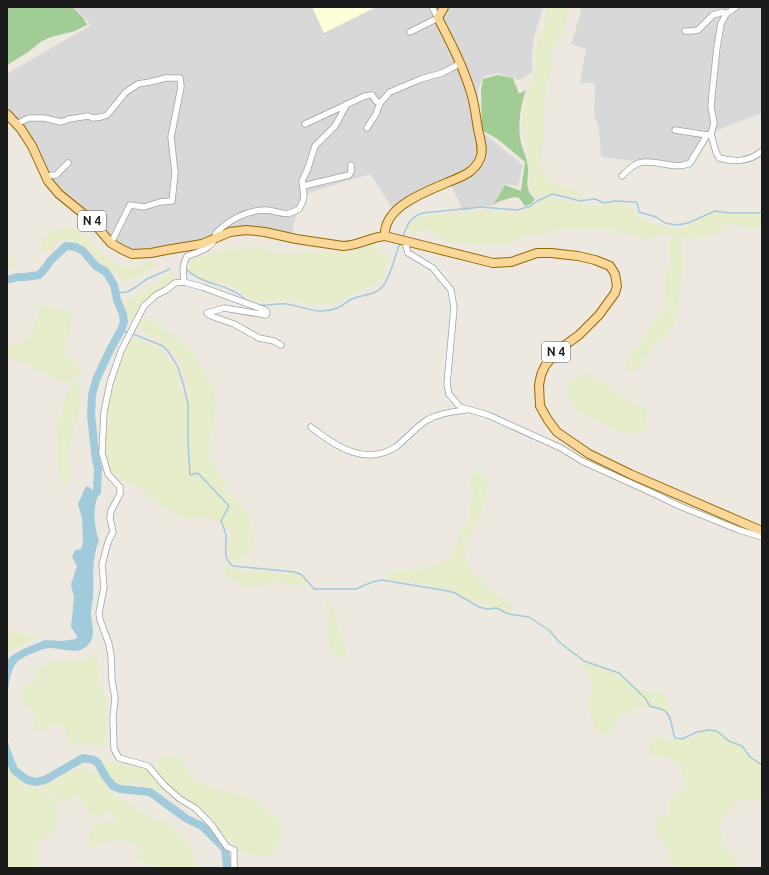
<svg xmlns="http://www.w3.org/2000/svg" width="769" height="875" font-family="Ubuntu,sans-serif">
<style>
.residential{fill:#d9d8d8}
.education{fill:#fcffd8}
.farmland{fill:#e7eccb}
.forest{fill:#a2cc95}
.water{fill:#a1cadb}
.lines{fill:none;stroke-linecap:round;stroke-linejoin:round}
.stream{stroke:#a1cadb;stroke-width:1.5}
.river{stroke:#a1cadb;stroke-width:8}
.minor-casing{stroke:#a2a2a2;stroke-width:7}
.primary-casing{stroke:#916b02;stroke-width:10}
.minor{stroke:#fff;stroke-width:5.5}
.primary{stroke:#fad698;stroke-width:8}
.labels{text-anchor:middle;stroke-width:3;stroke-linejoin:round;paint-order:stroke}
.shield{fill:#fff;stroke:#5f5f5f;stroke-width:1}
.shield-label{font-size:12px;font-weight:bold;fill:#1b1b1b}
</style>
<rect width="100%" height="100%" fill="#ede9e0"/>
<g class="residential">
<path d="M74 7H543L534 37 532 54V72L520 80 497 73 483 77 478 89V116L480 130 523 165 518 186 506 184 493 205 463 211 451 185 423 198 397 215 370 174 305 194 303 208 296 216 292 234 240 229 199 242 161 250 131 251 113 242 87 210 69 199 58 190 42 164 7 116V75L10 72 91 25Z"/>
<path d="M581 7H762V113L715 131 691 168 601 157 599 128 594 116 595 83H580L586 49 571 44 581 12Z"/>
</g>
<path class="education" d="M312 7H376L324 33Z"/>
<g class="farmland">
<path d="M547 7H570L563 34 554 45 552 51V68L547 82 543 108V140L540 164 550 182 574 189 585 195V198L582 200H579L565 195 555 193 542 197 535 196 531 191 529 162 523 126 524 107 536 70V51L538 40 544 27Z"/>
<path d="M552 197 566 201 596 206 620 204 630 206 638 215 645 220 674 229 687 226 700 220 706 214 713 211 743 214 762 212V228L747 227 730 223 726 225 718 234 711 237 683 238 681 244 683 256V268L675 321 673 326 641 362 638 367 635 371H627L626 367V361L630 353 641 343 652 323 667 308 668 303 665 292V284L671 261 670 247V243L674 235 659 234 653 238 646 240 639 238 630 233 623 234 610 229H561L537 236H527L506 244 492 243 477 245 456 244 446 242 427 229H424L412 235 408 234 407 230 410 225 416 219 429 214H441L481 211 513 213 524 211 545 199Z"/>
<path d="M71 227 78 229 103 255 118 265 131 269 151 261 155 262 156 266 152 269 129 280 123 281 120 280 116 273 98 261 89 250 70 240H66L56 242 50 251H43L42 244 43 240 53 231 64 228Z"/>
<path d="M370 244 376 247 388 260 389 262 379 283 356 293 344 301 334 303 313 305 303 303 292 299 277 301H256L248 299 235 287 203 280 190 272 187 263 189 258 192 256 204 255 215 251 228 249 239 250 257 247 291 255 319 250 344 254Z"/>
<path d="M7 253 14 261 15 265 7 269Z"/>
<path d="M172 272 176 277 174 282 155 293 131 322 124 303Z"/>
<path d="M45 305 62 309 71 315 70 333 63 349 64 352 71 360 79 366 80 370V374L66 384H62L55 377 48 376 25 364 7 357V345L21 344 28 338 32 332 40 309 42 306Z"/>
<path d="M142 318 152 321 188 346 195 355 202 370 212 385 216 402 213 427 208 447 209 454 213 464 222 478 230 495 239 502 248 513 254 537V544L251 546V549L241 561 236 563H233L228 551 229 531 225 525 206 518 191 519 175 514 162 506 134 484 115 479 112 477 107 466 103 441 108 404 119 363 127 343 130 340 133 339 143 340 157 346 177 369 182 394 184 397H187L189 394 181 366 174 353 161 341 145 333 138 325Z"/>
<path d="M588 374 632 403 647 410 643 432 629 433 615 431 593 418 578 412 570 400 567 393 568 386 569 382 575 378 581 375Z"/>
<path d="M81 379 78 417 68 448 69 473 66 483 65 485H63L60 476 58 464 59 443 56 429 57 422 63 412 65 395 73 384Z"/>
<path d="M480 471 484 473 487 480V488L480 514 472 533 464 545 465 557 469 568 483 585 495 594 511 603 513 610 511 614 505 612 497 607 487 606 475 602 450 590 410 582 392 580 386 577 389 571 417 570 434 566 452 556 458 539 467 524 469 518 474 493 470 483 471 479 474 474Z"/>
<path d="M227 565 241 571 260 570 280 574 296 572 301 573 304 576 307 584 306 585 298 584 289 585 279 582H266L258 587 251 588 246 587 232 580 227 576 224 569Z"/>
<path d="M326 600 329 601 334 611 343 644 347 651 346 655 340 658 335 655 328 639 329 623Z"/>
<path d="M7 631 38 637 37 639 30 641 7 653Z"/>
<path d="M95 656 98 658 100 668 98 679 107 701 105 745 88 744 74 745 70 742 64 728 58 724H55L43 731H36L34 727 36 716 32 708 21 700 25 686 37 679 36 672 38 669 50 662 88 658Z"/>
<path d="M584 663 595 665 602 670 615 672 636 688 661 692 668 700 671 710 665 712 640 706 628 713 622 714 606 735 600 734 595 729 589 709 588 702 593 693 590 677 583 665Z"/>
<path d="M714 731 718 732 741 746 747 755 762 766V799L739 800 722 818 719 826 721 836 724 847 733 854 739 868H675L673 860 666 850 656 832 657 817 669 815 671 801 685 787V779L681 767 671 759 655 757 649 749V744L653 736 672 740H684L703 732Z"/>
<path d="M173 756 176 757 182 761 192 776 200 783 210 788 239 794 255 801 277 819 283 833 272 854 269 856 243 854 237 846 224 837 210 817 181 795 164 783 158 769 157 762 159 759Z"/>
<path d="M105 761 119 765 146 767 154 774 166 791 163 792 154 790 137 782H133L128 786 124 787 115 785 106 775 102 762Z"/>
<path d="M7 767 22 784 46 792 55 799 56 802 57 820 56 828 54 831 37 843 36 868H7V813L9 805 7 799Z"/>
<path d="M79 769H86L95 773 100 777 108 790 117 797 154 819 167 823 173 827 189 845 198 868H159L134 858V855L140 852 141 849 132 842 118 839 90 847 89 834 93 824H104L116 820 118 818 114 814 110 812 107 814 98 816 90 814 86 811 80 799 76 796 67 801H57L52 792 42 789 44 784 58 780 69 772Z"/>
</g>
<g class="forest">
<path d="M7 7H73L84 19 87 25 75 31 51 37 42 41 28 52 7 65Z"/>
<path d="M498 75 513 78C514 84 518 87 518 93H520L526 90C521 104 518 122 520 137 521 147 527 157 528 167 529 179 523 189 535 199L531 204 525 206C523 204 521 200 519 198 514 195 497 202 493 205L505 185 521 191 525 162 499 140 482 130 481 90 483 79Z"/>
</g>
<g class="water">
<path d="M87 486 99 494C92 508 94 526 99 541 91 559 94 578 93 598 92 603 91 608 91 613 91 625 97 635 88 645 78 656 63 648 50 648 44 648 21 657 17 662 9 671 9 686 7 697V661L11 656 23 649 45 640 62 641 76 639 77 636 71 627 74 598 71 584 77 566 72 557 75 550 81 549 83 542 82 518 78 504 85 488Z"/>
<path d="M7 738 15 768 12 772 7 762Z"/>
</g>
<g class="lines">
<g class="stream">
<path d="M402 238C408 225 408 218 423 213L481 207 517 210 531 206 537 201 553 194 580 201 595 199 604 203 615 201 633 202H636L638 205 639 212 656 217 665 223 677 225 688 223 715 211 729 213H762"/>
<path d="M185 268C198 282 217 283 233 291 239 293 243 299 249 301"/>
<path d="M116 293 127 292 136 287 147 279 170 269"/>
<path d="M258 305C268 306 277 303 286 304 303 306 319 316 337 308 343 306 347 301 352 299 363 294 375 296 383 286 392 273 394 258 400 243"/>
<path d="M121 330 129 333"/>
<path d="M133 334 163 346 168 351 178 367 184 387 188 404V444L190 475 198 473 229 506 221 521C223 527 226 531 226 537 227 549 222 558 233 566L295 572 302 575 314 589H356L372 582 382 580 448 591 455 593 479 607 487 609 497 608 508 614 529 617 550 631 559 642 584 661 619 673 645 698 650 706C654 708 661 708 665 711 672 715 672 732 675 738L682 739 697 732 709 730 717 731 729 741 742 746 750 757 762 765"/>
</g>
<g class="river">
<path d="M7 280 17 277H25L39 275 47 266 50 261 66 246 76 247 83 251 96 266 106 272 114 285 117 300 123 314 124 322 121 330 110 350 96 380 92 395 91 415 96 461 98 468 97 492 90 499"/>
<path d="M7 752 14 770 27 780 36 782 45 780 83 758 94 760 98 763 105 776 113 786 120 789 150 792 187 819 202 826 225 849 227 868"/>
</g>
<defs>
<g id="minor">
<path d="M685 31H692L698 30 713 15 723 12 726 14"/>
<path d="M410 32 438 18 432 7"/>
<path d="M16 124 29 118H44L61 122 69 119 88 116 93 118 101 117 107 115 126 92 138 84 150 82 166 78H180L181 86 180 92 171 137 175 173 172 201 160 202 144 207 130 205 111 243"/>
<path d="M305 124 365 96 372 95 376 101 380 103 390 92 421 79 442 73 461 63"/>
<path d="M367 128 376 114 380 103"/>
<path d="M675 130 707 135 711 134 714 123 711 107 712 95 717 47 721 24 726 14 736 7"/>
<path d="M711 134 716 152 719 158C735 162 749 162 762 151"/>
<path d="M46 176 56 175 68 163"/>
<path d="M622 176C627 171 632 165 639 163 653 158 676 171 690 163L707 135"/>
<path d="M303 186 349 175 351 172V165"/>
<path d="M409 242 406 246 408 253 433 268 451 290 454 308 447 384 449 394 460 407 488 415 561 448 582 461 659 496 677 505 739 530 762 537"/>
<path d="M184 282 175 283 166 290 156 295 144 306 121 351 110 383 104 412 102 453 108 474 120 487V494L111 511 110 518 113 532 108 542 102 565 104 587 99 613 100 620 109 644 111 655 112 680 115 698 113 718 114 749 119 758 148 766 164 785 180 799 195 808 211 824 227 847 234 850V868"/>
<path d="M281 345 274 341 259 338 234 324 211 316 207 313 224 308 266 315 267 312 265 310 202 287 184 282C183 272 182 265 187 256 199 252 215 248 216 233 229 220 247 210 266 210 281 211 283 218 299 209L303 201 304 195 302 181 308 168 315 146 335 126 347 104"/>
<path d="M311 427C336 447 367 467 397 446 407 438 416 427 427 420 439 413 453 412 466 410"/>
</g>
<g id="primary">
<path d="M7 114 21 129 32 146 48 181 59 194 91 220 111 243 123 250 132 254 151 253 166 250 202 244 230 232 246 230 265 232 296 239 343 246C358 246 371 237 385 236L493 263 511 262 537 253H551L578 256 595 260 610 266 615 274 617 286 615 293 599 315 579 335 557 351 545 366 541 375 539 385 540 406 548 420 557 432 589 454 630 474 762 531"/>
<path d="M385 236C383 207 425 192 446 183 460 177 473 174 480 159 484 150 480 139 478 129 476 118 475 107 472 96 464 68 451 43 438 18L444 7"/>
</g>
</defs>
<use href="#minor" class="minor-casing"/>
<use href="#primary" class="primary-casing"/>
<use href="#minor" class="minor"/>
<use href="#primary" class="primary"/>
</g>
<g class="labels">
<g class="shield">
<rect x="78" y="211" width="28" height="20" rx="3"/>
<rect x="542" y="342" width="28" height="20" rx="3"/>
</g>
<g class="shield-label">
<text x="92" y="225">N 4</text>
<text x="556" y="356">N 4</text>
</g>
</g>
<rect width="769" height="875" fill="none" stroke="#1b1b1b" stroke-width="16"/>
</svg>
